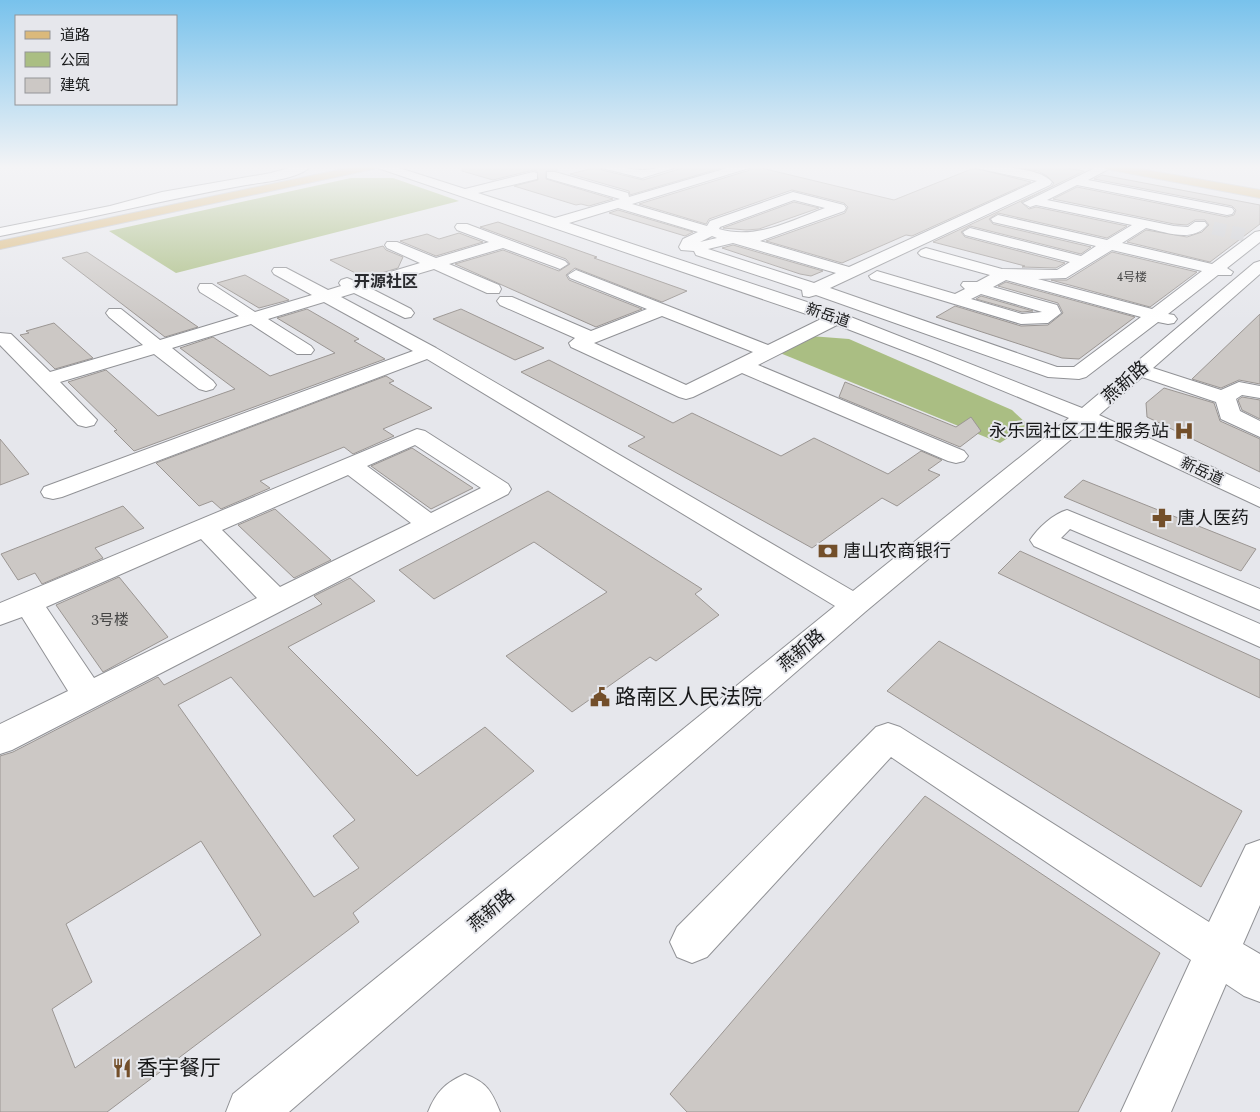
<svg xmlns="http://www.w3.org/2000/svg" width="1260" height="1112" font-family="Spectral,'Noto Sans SC',serif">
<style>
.green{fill:#aabe83}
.building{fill:#ccc8c5;stroke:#9b9693;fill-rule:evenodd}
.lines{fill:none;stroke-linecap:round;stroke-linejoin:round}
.minor-tunnel{stroke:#c7c8cc;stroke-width:13;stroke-dasharray:13 6;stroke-linecap:butt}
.minor-casing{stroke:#919296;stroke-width:2}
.major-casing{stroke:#c3c3c3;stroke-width:2}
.minor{fill:#fff;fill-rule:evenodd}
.major{fill:#dbb97b;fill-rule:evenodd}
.labels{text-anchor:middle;stroke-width:4;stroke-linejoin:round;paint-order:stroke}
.far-number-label{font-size:12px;fill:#454545}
.far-street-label{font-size:15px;fill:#18191a;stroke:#e6e7ec}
.number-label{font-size:15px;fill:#454545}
.far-quarter-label{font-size:16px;font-weight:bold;fill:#292a2e;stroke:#e6e7ec}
.street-label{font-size:18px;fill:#18191a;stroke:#e6e7ec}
.poi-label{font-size:18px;fill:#18191a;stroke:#e6e7ec;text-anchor:start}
.near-poi-label{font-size:21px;fill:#18191a;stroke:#e6e7ec;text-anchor:start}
</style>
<rect width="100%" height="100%" fill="#e6e7ec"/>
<g class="green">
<path d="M351 178H393L459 201 176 273 109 231Z"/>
<path d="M810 336 849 339 1012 410 1028 425 1000 443 780 353Z"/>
</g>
<g class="building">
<path d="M463 166H557V171H546V179L613 199 589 206 581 204 576 205 514 186 538 180 537 171 533 170 493 180 462 171Z"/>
<path d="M689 166H728L630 195 629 191 570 174 598 167 602 170 643 180Z"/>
<path d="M753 166 894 200 974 168 1031 182 912 236 906 235 842 263 766 241 845 213 848 207 844 203 792 190 709 219 706 224 639 204 750 170Z"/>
<path d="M1009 166H1054L1084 171 1021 202 1029 209 1036 207 1127 226 1107 238 998 213 989 219 993 224 1091 247 1081 254 970 226 961 232 965 237 1065 263 1056 268 1022 267 1025 266 933 242 1051 187 1054 183 1047 176 1038 171Z"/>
<path d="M1102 175 1260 205V224L1210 262 1127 242 1146 230 1187 237 1202 232 1209 225 1205 220H1195L1187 225 1174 224 1053 199 1077 187 1227 217 1234 215 1236 210 1232 206 1094 179Z"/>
<path d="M794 202 819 208 759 229 746 230 723 228Z"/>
<path d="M618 210 693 232 685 236 609 213Z"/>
<path d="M498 222 597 257 594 258 687 291 662 302 575 268 566 275 569 280 642 309 596 327 455 264 503 250 559 271 570 264 566 259 480 227Z"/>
<path d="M459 233 483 242 436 256 400 241 427 234 439 239Z"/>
<path d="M733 245 823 271 811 276 800 274 722 248Z"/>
<path d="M383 246 386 250 403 257 398 268 365 278 330 260Z"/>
<path d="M87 252 153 296 198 327 165 337 62 258Z"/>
<path d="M1112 252 1197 272 1150 307 1051 280H1067Z"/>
<path d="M245 275 289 300 259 308 217 283Z"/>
<path d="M1006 282 1135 317 1079 359 1062 358 936 317 955 306 1021 326 1048 325 1063 313 1058 303 998 286Z"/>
<path d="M981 296 1033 311 1022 312 976 299Z"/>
<path d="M307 309 359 339 354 341 385 359 134 451 114 431 117 430 68 382 106 370 158 416 235 389 180 348 213 337 270 376 335 353 277 318Z"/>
<path d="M461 309 544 348 515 360 433 319Z"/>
<path d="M1260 314V384L1239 380 1221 388 1192 379Z"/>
<path d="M54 323 93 358 55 369 20 335 29 333 26 331Z"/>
<path d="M549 360 673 423 692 413 781 456 814 438 888 474 921 451 942 460 928 470 940 475 897 506 882 498 812 548 628 446 645 437 521 372Z"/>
<path d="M386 376 394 381 389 383 432 408 383 429 394 436 353 454 344 447 260 481 270 488 221 509 212 501 199 506 156 463Z"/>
<path d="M845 382 956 427 971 417 981 431 960 447 839 397Z"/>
<path d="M1164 388 1214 403 1220 421 1260 439V472L1147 417 1146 403Z"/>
<path d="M1242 397 1260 400V419L1242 410 1238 400Z"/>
<path d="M0 439 29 474 0 485Z"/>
<path d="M412 448 473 488 431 509 371 466Z"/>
<path d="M1083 480 1256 549 1241 571 1064 497Z"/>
<path d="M548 491 702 589 695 594 719 615 656 661 650 657 572 712 506 656 607 592 534 542 434 599 399 570Z"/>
<path d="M123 506 144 528 95 548 103 558 42 584 35 573 18 580 1 554Z"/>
<path d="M275 509 331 560 294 578 238 525Z"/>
<path d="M1020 551 1260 660V698L998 573Z"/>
<path d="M119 577 168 637 103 672 56 605Z"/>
<path d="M350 578 375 601 288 647 417 776 485 727 534 771 353 913 359 922 107 1112H0V756L13 752 158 677 164 685 322 604 314 596ZM231 677 355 820 333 836 359 868 314 897 178 705ZM201 841 261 935 75 1068 52 1009 92 982 66 924Z"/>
<path d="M939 641 1242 811 1201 887 887 691Z"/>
<path d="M925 796 1160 953 1078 1112H687L670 1094Z"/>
</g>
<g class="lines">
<path class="minor-tunnel" d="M1213 228 1245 235"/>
<defs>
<g id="minor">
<path d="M296 166H311C300 179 263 182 246 185 163 200 82 220 0 236V228L110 206 162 192 271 173Z"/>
<path d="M376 166H393L465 189 533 172 537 173V179L478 193 555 218 620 199 547 178V172H555L628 193 629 197 734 166H751L749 168 632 204 707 226 710 221 793 192 844 205 846 208 844 211 760 241 849 267 1037 181 976 168 974 166C994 166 1040 167 1052 182L1050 185 830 288 1057 367H1074L1141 317 1006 280 993 287 1057 305 1061 313 1048 323 1021 324 871 279 869 276 877 271 955 294 965 289 961 285 963 282H977L990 275 921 256 918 253 921 250 926 248 1002 269 1057 270 1070 262 965 235 963 232 970 228 1081 256 1096 246 993 222 991 219 998 215 1107 240 1132 225 1036 205 1030 207 1023 203 1099 166H1114L1088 180 1232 208 1234 211 1232 214 1227 215 1077 185 1047 200 1174 226 1188 227 1195 222H1205L1207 225C1193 243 1165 232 1146 228L1122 243 1212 264 1255 232 1260 231V242L1227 268 1233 272 1231 275H1218L1168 314 1174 315 1177 319 1174 323 1168 324 1158 322 1086 377 1079 379 1048 377 816 295 809 297 803 296 802 290 696 255 694 251 681 250 679 247 683 239 698 232 618 208 569 223 843 314 1082 408 1254 263 1260 261V274L1153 368 1221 390 1239 382 1260 386V398L1242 395 1236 399 1240 411 1260 421V437L1221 419 1216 402 1142 377 1099 415 1260 489V507L1087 426 865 612 289 1112H226L233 1094 835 606 427 359 62 497 53 499 44 497 41 492 44 487 413 351 324 302 268 319 311 346 314 350 311 354H297L251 324 172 348 213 381 216 385 213 389 206 391 199 389 154 354 60 382 97 420 94 425 86 427 78 425 0 345V333L11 334 50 372 143 345 109 317 106 313 109 309H121L160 340 239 316 200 292 198 288 200 284H212L255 312 312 295 274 274 272 271 274 268H286L328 290 341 286 339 283 341 280 347 278 357 282 420 263 387 248 385 245 387 242H397L436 258 489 242 457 230 455 227 457 224H467L565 261 568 264 560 269 555 267 503 248 449 264 499 285 501 289 499 293H487L434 269 370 288 411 309 414 313 411 317 405 318 354 293 341 297 436 348 853 591 1069 418 931 361 837 325 758 365 964 451 968 456 964 461 956 463 948 461 742 373 693 397 686 399 679 397 571 347 569 343 575 338 500 305 497 301 500 297H512L591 331 647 309 570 278 568 275 576 270 768 345 821 319 378 168ZM794 200 825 208C790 221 756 240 719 229L720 227ZM712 236 717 238 700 242ZM733 243 836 273 814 283 708 249ZM1112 250 1202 271 1152 309 1038 279 1066 278ZM981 294 1039 311 1042 312 1022 314 971 299ZM662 316 753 352 686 385 594 343Z"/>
<path d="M600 166C614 165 626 169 640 170 650 171 663 165 676 166L674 168 642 178 602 168Z"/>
<path d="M417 429 425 431 508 484 511 489 508 494 12 750 0 754V724L68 691 22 617 0 625V603ZM415 445 481 488 431 513 367 466ZM348 475 411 523 280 587 222 530ZM201 539 257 598 94 678 46 607Z"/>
<path d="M1067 510 1260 589V610L1070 529 1061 538 1260 624V647L1034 546 1030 540C1038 528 1053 514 1067 510Z"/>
<path d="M888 723 900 727 1209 922 1246 845 1260 840V905L1243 944 1260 954V1002L1244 996 1226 984 1171 1112H1121L1191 960 891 757 707 957 692 963 677 957 670 942 677 927 876 727Z"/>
<path d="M465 1074C487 1083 491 1090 500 1112H428C436 1092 445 1083 465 1074Z"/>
</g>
<g id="major">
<path d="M358 166H379L373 169 0 249V241Z"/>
<path d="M1100 166H1123L1260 190V198L1106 169Z"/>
</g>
</defs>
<use href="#minor" class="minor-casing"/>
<use href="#major" class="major-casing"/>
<use href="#minor" class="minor"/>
<use href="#major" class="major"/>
</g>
<linearGradient id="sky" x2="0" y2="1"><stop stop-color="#78c2ec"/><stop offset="0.52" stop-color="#f4f4f6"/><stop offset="1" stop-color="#f4f4f6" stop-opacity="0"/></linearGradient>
<rect width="1260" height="321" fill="url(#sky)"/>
<defs>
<symbol id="hospital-bare" viewBox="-9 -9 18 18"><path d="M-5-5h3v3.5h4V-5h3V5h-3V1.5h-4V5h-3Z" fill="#734f2a" stroke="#e6e7ec" stroke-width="2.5" paint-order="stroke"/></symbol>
<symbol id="pharmacy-bare" viewBox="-9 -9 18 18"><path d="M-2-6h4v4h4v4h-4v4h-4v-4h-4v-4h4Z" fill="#734f2a" stroke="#e6e7ec" stroke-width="2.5" paint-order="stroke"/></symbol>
<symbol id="bank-bare" viewBox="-9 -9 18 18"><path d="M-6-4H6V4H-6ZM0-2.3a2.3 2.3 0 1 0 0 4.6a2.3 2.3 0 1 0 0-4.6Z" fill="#734f2a" stroke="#e6e7ec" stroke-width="2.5" paint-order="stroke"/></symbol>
<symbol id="civic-bare" viewBox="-9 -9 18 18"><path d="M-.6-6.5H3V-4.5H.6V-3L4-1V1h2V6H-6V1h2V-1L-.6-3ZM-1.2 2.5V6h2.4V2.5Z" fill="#734f2a" stroke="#e6e7ec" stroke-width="2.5" paint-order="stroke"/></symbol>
<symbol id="restaurant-bare" viewBox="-9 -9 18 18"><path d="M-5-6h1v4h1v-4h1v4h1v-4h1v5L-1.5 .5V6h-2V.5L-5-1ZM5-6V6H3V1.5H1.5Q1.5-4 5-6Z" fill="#734f2a" stroke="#e6e7ec" stroke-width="2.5" paint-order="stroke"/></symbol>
</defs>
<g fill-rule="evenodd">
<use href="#hospital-bare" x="1170" y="417" width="28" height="28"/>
<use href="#pharmacy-bare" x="1148" y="504" width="28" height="28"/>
<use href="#bank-bare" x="814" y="537" width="28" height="28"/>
<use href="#civic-bare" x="586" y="683" width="28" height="28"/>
<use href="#restaurant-bare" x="108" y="1054" width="28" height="28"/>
</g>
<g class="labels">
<g class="far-number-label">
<text x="1132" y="281">4号楼</text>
</g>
<g class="far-street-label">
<text transform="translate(828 315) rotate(19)" y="5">新岳道</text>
<text transform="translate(1202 471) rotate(25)" y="5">新岳道</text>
</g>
<g class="number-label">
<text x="110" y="625">3号楼</text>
</g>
<g class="far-quarter-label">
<text x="386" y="287">开源社区</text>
</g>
<g class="street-label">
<text transform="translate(1125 382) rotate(-41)" y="6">燕新路</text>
<text transform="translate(801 650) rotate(-40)" y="6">燕新路</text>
<text transform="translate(491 910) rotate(-40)" y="6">燕新路</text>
</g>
<g class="poi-label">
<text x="1169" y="437" text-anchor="end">永乐园社区卫生服务站</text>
<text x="1177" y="524">唐人医药</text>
<text x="843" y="557">唐山农商银行</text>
</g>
<g class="near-poi-label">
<text x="615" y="704">路南区人民法院</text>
<text x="137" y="1075">香宇餐厅</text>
</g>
</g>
<rect x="15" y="15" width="162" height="90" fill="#e6e7ec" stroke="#949598"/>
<rect x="25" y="31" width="25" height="8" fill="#dbb97b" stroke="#949598"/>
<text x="60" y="40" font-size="15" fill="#18191a">道路</text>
<rect x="25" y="52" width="25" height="15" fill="#aabe83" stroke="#949598"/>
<text x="60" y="65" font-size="15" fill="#18191a">公园</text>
<rect x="25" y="78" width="25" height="15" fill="#ccc8c5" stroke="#949598"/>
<text x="60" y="90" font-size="15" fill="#18191a">建筑</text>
</svg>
